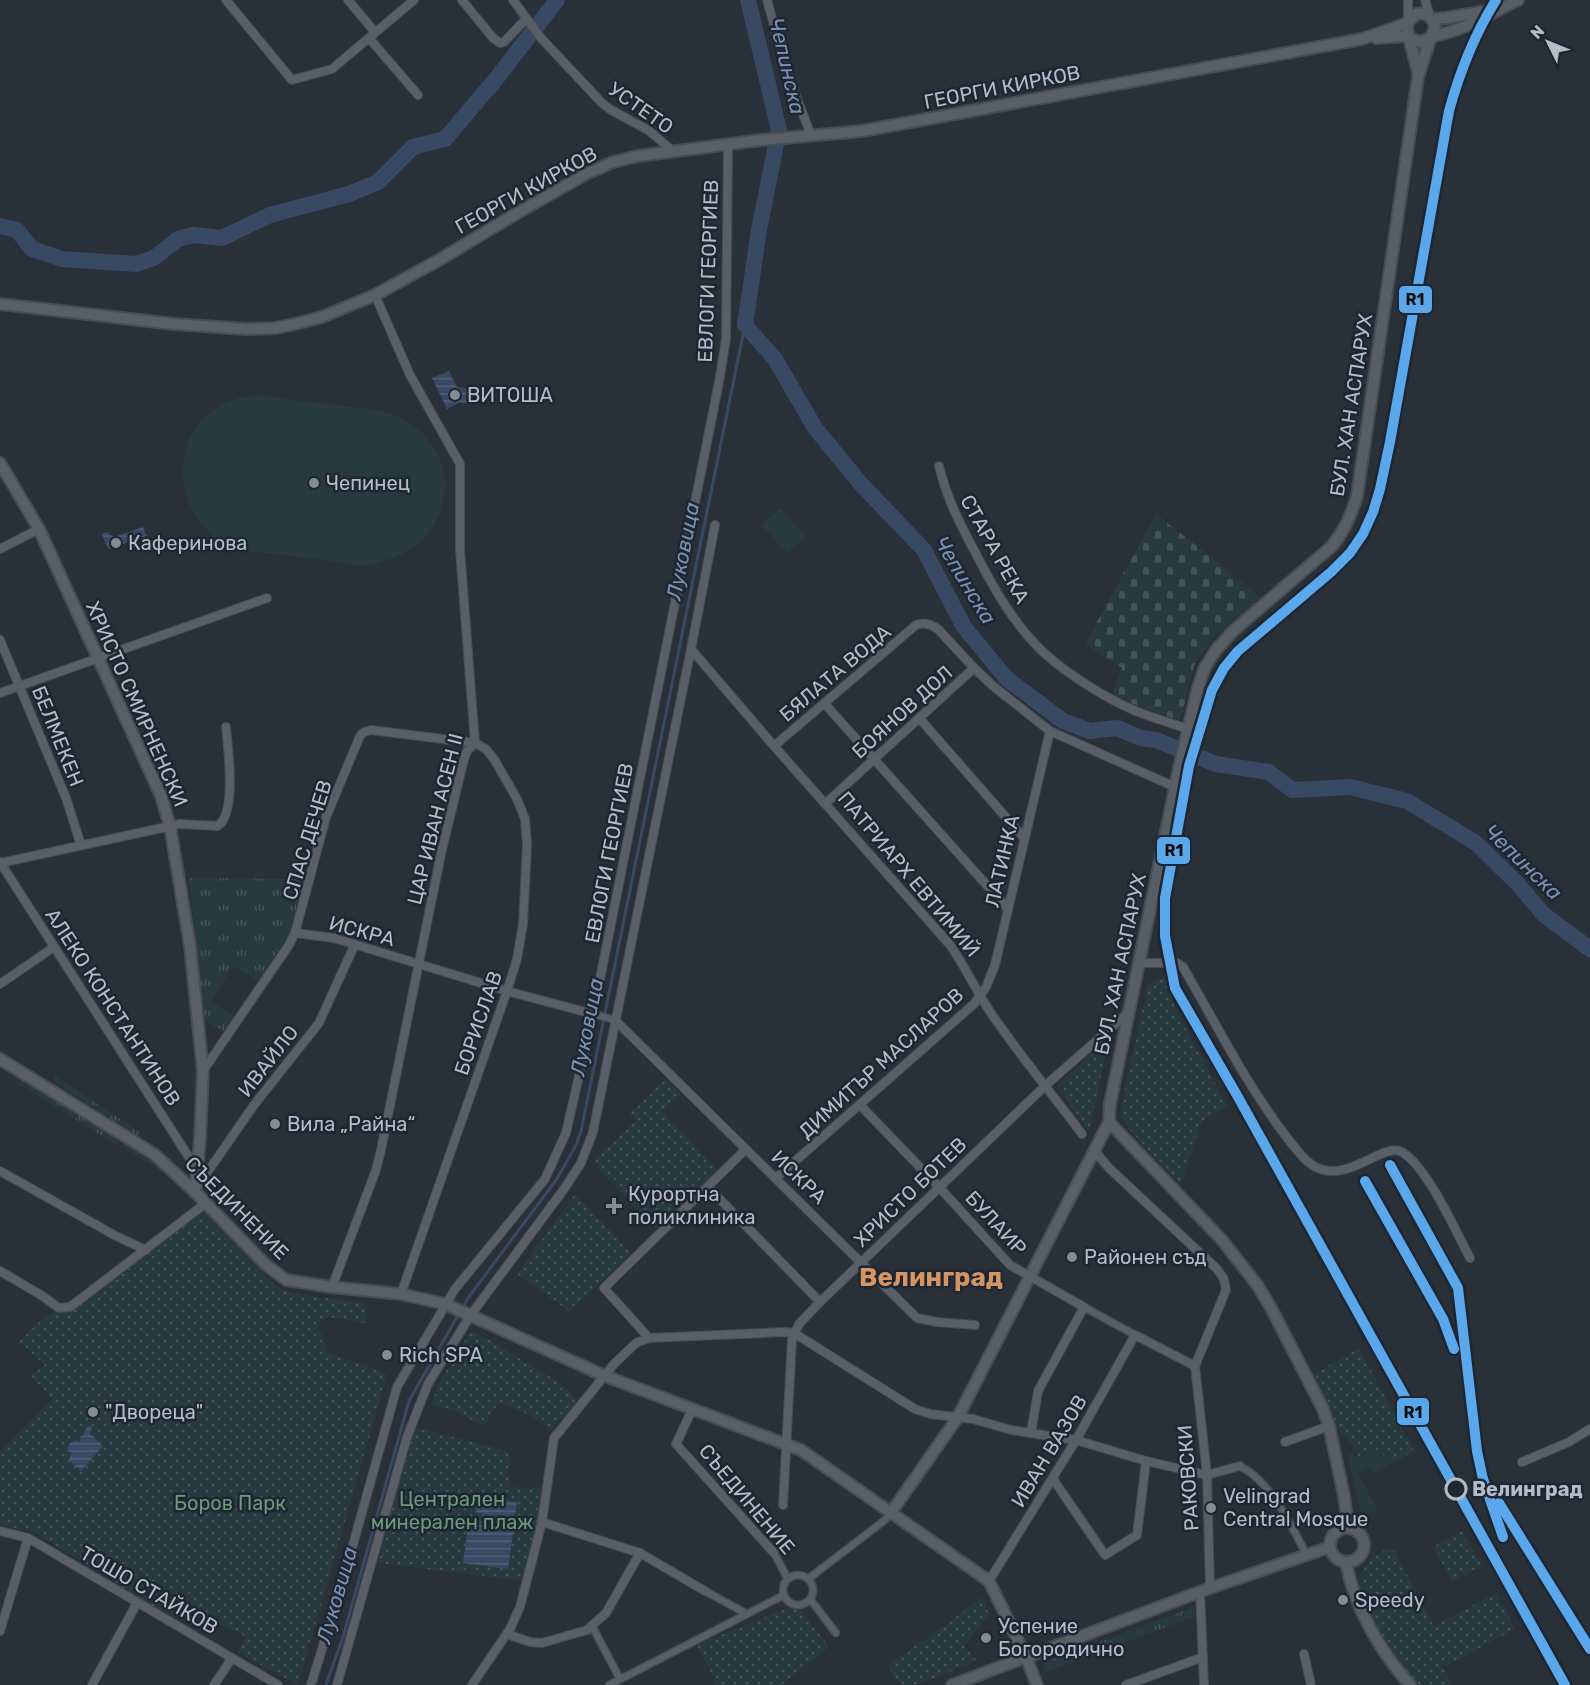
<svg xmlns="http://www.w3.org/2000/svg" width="1590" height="1685" font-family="Rubik,sans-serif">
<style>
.grass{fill:url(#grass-tufts)}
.cemetery{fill:url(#cemetery-stones)}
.park{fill:url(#park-dots)}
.garden{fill:#273a3e}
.water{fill:url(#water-rules)}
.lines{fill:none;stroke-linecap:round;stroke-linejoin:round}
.stream{stroke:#384963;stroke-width:3}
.river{stroke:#384963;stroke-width:16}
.pedestrian-casing{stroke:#484c53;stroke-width:9}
.minor-casing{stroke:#484c53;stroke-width:10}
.tertiary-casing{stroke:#484c53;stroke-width:14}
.secondary-casing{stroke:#484c53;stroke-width:14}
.pedestrian{stroke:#5a5e66;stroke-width:6}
.minor{stroke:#5a5e66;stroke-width:8}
.tertiary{stroke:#5a5e66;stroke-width:10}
.secondary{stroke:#595d64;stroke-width:10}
.rail-1-casing{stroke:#1d2633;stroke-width:15}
.rail-1{stroke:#5aa8eb;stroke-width:10}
.poi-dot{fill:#848b96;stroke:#1d2633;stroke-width:2}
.stop-dot{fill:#1d2633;stroke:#b4bcc9;stroke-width:3}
.labels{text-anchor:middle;stroke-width:5;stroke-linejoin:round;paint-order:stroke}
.street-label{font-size:20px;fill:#b4bcc9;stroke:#1d2633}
.poi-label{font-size:20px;fill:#b4bcc9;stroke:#1d2633;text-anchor:start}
.stop-label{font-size:20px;font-weight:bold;fill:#b4bcc9;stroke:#1d2633;text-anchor:start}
.park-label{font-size:20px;fill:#6b9a76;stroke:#1d2633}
.water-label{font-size:21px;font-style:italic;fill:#7c92b1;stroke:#1d2633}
.district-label{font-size:26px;font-weight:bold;fill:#d59563;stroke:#1d2633}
.line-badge{stroke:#1d2633;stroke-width:2}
.pale-badge-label{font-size:16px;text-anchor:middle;font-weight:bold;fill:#111}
</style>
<defs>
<pattern id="grass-tufts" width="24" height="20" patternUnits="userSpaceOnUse" patternTransform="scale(1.5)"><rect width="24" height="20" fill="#273a3e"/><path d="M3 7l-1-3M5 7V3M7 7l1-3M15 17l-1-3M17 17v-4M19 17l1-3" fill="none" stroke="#445559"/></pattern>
<pattern id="cemetery-stones" width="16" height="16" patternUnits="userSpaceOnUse" patternTransform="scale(1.5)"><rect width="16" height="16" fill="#273a3e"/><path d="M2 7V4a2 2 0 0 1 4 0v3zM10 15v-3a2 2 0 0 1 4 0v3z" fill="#445559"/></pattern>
<pattern id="park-dots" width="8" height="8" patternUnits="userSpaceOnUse" patternTransform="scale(1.5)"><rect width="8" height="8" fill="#273a3e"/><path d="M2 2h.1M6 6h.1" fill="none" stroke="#445559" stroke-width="1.8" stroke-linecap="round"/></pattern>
<pattern id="water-rules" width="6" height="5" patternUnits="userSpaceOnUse" patternTransform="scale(1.5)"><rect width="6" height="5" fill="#384963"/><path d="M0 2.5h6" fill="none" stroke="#526178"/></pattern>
</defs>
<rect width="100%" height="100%" fill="#2a3038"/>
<g class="grass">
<path d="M189 878 303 879 291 931 258 981 233 966 211 1001 235 1017 224 1031 205 1021Z"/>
<path d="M55 1076 140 1132 138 1136 53 1081Z"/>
<path d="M22 1079 76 1112 72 1117 19 1084Z"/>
<path d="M78 1115 119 1139 116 1144 75 1119Z"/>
<path d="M125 1142 155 1160 165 1169 162 1173 151 1164 122 1147Z"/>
<path d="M1194 1607 1195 1616 1046 1672 1043 1663Z"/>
</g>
<path class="cemetery" d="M1156 514 1261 597 1211 640 1194 666 1180 721 1112 696 1122 668 1085 644Z"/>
<g class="park">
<path d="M1165 977 1175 1007 1227 1106 1202 1121 1180 1185 1128 1128 1120 1113 1148 985Z"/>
<path d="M1106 1040 1108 1042 1091 1125 1088 1130 1058 1088 1059 1084Z"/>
<path d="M666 1079 680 1094 662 1111 718 1171 656 1229 592 1162 637 1120 630 1113Z"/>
<path d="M575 1194 631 1253 570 1312 517 1274Z"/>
<path d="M199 1208 277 1287 292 1293 367 1304 365 1323 328 1317 320 1321 318 1330 326 1339V1347L329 1353 370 1367 387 1375 298 1685 237 1652 246 1637 206 1617 164 1614 34 1532 0 1525V1451L52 1399 30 1375 45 1365 19 1342C34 1328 49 1309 70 1307Z"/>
<path d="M471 1331 486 1338 563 1385 578 1402 550 1431 532 1416 499 1402 484 1426 455 1411 431 1405 440 1381Z"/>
<path d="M1359 1348 1414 1451 1393 1463 1374 1448 1359 1457 1353 1446 1333 1424 1311 1376Z"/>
<path d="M411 1426 510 1452 509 1487 547 1488 527 1581 378 1563Z"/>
<path d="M1462 1531 1482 1566 1452 1582 1433 1547Z"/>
<path d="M1393 1548 1434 1626 1496 1593 1515 1629 1444 1667 1451 1685H1418C1411 1678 1404 1672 1398 1665 1387 1652 1357 1597 1359 1582 1362 1564 1376 1552 1393 1548Z"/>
<path d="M982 1597 989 1614 964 1646 977 1661 917 1685H906L897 1682 888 1665 943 1627Z"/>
<path d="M789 1607 800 1609 829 1647 781 1685H713L715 1680 697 1645Z"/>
</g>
<g class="garden">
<path d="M259 395C288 399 316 403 345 406 361 408 379 409 394 415 467 443 459 541 386 560 379 562 371 566 364 566 359 566 352 564 346 563 319 559 292 556 265 553 255 552 242 552 233 549 220 543 207 532 199 520 169 481 181 421 228 402 238 397 248 396 259 395Z"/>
<path d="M780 508 806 536 787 553 761 525Z"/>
<path d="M1374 1448 1393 1463 1373 1473 1369 1467 1358 1473 1378 1510 1362 1517 1347 1453 1359 1457Z"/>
</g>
<g class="water">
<path d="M449 371 457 387 469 389 468 402 464 404 461 402 447 409 432 378Z"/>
<path d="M143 527 147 536 108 549 102 534 107 532 114 537Z"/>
<path d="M88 1426 92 1427 90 1434 103 1446 81 1471 69 1460 72 1453 68 1451C67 1445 71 1442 75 1440L79 1442Z"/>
<path d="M478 1497 517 1502 508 1569 463 1563 469 1519 484 1521 485 1514 476 1513Z"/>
</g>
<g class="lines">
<path class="stream" d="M326 1685 343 1637 409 1401 468 1298 557 1179 576 1145 581 1131 745 325"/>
<g class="river">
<path d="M748 0 779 130 759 230 745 325 775 359 815 428 861 484 924 550 964 627 1007 679 1063 721 1090 731 1117 728 1141 738 1156 740 1216 764 1269 772 1292 790 1350 787 1407 801 1476 843 1518 884 1543 914 1590 949"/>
<path d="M0 226 17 230 32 249 62 259 136 264 154 258 178 239 193 235 222 238 270 215 349 194 378 182 413 147 445 139 496 79 557 0"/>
</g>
<defs>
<g id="pedestrian">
<path d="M593 1014 615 1020"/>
<path d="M1084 1307 1135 1335"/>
<path d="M1240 1466C1272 1483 1290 1523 1306 1554"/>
<path d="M774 1553 788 1579"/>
<circle cx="798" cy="1590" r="15"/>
<path d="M808 1579 885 1520 890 1514"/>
<path d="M705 1591 747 1614"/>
<path d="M810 1599 836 1633"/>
<path d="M592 1626 620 1679"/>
<path d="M609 1685 784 1595"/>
</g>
<g id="minor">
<path d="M226 0 292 80 332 69 414 0"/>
<path d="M348 0 375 32"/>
<path d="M462 0 493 38 500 43 504 42 526 19"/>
<path d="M513 0 541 38 601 102 611 110 648 130 674 152"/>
<path d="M767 0 789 78 811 135"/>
<path d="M1408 0V19"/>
<path d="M1425 0 1430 16"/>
<path d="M369 38 418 95"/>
<path d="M939 466C947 499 960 524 976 554 993 587 1011 619 1037 646 1059 669 1106 699 1136 711 1152 718 1171 723 1188 729"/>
<path d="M0 549 39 529"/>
<path d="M0 640 66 798 81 845"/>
<path d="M691 649 774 746 950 945C966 968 977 993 993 1016 1021 1057 1053 1095 1082 1134"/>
<path d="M0 693 267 598"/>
<path d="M824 703 1008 909"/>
<path d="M920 719 1024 838"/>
<path d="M774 746 916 625C925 622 930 624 938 629L974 668 993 686 1050 731 1175 787"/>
<path d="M826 803 974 668"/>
<path d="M0 862 197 1170"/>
<path d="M0 863 180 824 218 826C237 812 228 749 226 727"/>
<path d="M295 933 334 938 507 991 593 1014"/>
<path d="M1139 963H1177L1183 967C1215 1022 1244 1080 1282 1131 1291 1142 1300 1157 1312 1165 1346 1187 1383 1141 1402 1152 1428 1168 1455 1230 1470 1258"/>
<path d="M0 984 54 947"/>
<path d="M615 1020 917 1318 937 1322 975 1325"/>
<path d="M203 1071 289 945 295 933 326 817 360 736 364 732 371 730 475 743 486 749 494 759 517 799 525 819 527 845 523 924 517 959 507 991 401 1294"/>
<path d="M860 1105 939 1187 1010 1265 1084 1307 1038 1391 1031 1433"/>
<path d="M1094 1150 1109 1168 1217 1269 1224 1279 1226 1290 1195 1366 1207 1475 1210 1588"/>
<path d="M0 1171 116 1236 146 1250"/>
<path d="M776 1178 974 1004 986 987 995 965 1050 731"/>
<path d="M708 1187 820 1302"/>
<path d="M195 1190 254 1105 319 1023 355 944"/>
<path d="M0 1271 41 1295 59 1308 70 1307 206 1203"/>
<path d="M332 1287 376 1170 381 1150 441 854 463 763 467 751 475 743 460 550V464L410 375 375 295"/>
<path d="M649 1338 604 1288 746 1149"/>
<path d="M692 1410 676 1444 774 1553"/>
<path d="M1285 1442 1329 1426"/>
<path d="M1522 1462 1569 1442 1590 1429"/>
<path d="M1053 1479 1105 1555 1137 1535 1146 1461"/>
<path d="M783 1505 792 1340 799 1324 820 1302 1046 1085 1129 1012"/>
<path d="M0 1531 28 1538 278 1685"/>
<path d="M640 1553 705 1591"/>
<path d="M989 1581 1076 1440 1135 1335 1195 1366"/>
<path d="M1200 1592 1204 1685"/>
<path d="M0 1631 28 1538"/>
<path d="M507 1634 530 1642 542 1643 587 1630 606 1613 640 1553 542 1522"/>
<path d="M1304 1654 1311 1685"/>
<path d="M92 1685 137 1603"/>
<path d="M214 1685 232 1658"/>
<path d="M311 1685 342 1584 397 1387 455 1289 545 1179 566 1133 593 1014 719 382 726 339 728 145"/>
<path d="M337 1685 407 1437 428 1384 470 1316 564 1189 581 1163 593 1132 691 649 715 525"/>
<path d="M472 1685 510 1629 520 1607 542 1522 554 1438 614 1364 636 1343 649 1338 784 1332 794 1333 915 1409 930 1414 973 1419 1011 1430 1076 1440 1146 1461 1207 1475 1240 1466"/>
<path d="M1126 1685 1203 1657"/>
</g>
<g id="tertiary">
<path d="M1376 38 1409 36"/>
<path d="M0 304 174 324 246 329 276 328 299 323 322 317 375 295 439 260 519 212 588 173 613 162 638 156 761 140 862 131 900 124 1362 39 1407 23"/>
<path d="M0 463 39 529 161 796 170 826 190 946 203 1071 200 1139 195 1192"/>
<path d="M0 1059 154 1154 195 1192 265 1264 286 1280 332 1287 401 1294 445 1304 605 1376 801 1450 989 1581 1026 1657 1037 1685"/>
<path d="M890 1514 958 1417 1109 1122"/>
<path d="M1346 1562C1354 1607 1380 1651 1410 1685"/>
</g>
<g id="secondary">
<path d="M1432 19 1446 18 1487 11"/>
<path d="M1432 36C1462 32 1491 13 1518 0"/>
<path d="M1410 38 1421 42 1431 37 1435 27C1433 17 1426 12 1416 14L1407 23C1406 32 1416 61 1418 73"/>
<path d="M1348 1527 1344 1496 1329 1426 1322 1407 1271 1308 1258 1286 1222 1240 1109 1122 1110 1104 1179 768 1198 687 1205 667 1216 650 1232 632 1332 546C1345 530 1351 515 1357 496L1418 77 1431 37"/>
<circle cx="1347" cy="1545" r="17"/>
<path d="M952 1685 1210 1588 1330 1547"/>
</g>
</defs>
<use href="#pedestrian" class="pedestrian-casing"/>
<use href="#minor" class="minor-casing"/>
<use href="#tertiary" class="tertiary-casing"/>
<use href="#secondary" class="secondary-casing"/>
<use href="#pedestrian" class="pedestrian"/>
<use href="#minor" class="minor"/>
<use href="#tertiary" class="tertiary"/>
<use href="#secondary" class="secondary"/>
<defs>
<g id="rail-1">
<path d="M1496 0C1474 35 1460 71 1449 111L1390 442 1380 489 1373 512 1363 534 1350 553 1331 572 1238 651 1224 668 1212 690 1189 766 1165 898V936L1175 988 1238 1097 1565 1685"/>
<path d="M1390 1165 1458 1288 1477 1451 1483 1479 1503 1537"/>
<path d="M1365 1181 1443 1319 1454 1349"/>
<path d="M1499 1503 1590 1649"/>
</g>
</defs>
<use href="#rail-1" class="rail-1-casing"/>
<use href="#rail-1" class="rail-1"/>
</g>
<g class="poi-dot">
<circle cx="455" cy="395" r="6"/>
<circle cx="314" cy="483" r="6"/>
<circle cx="116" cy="543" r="6"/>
<circle cx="275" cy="1124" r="6"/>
<path d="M611 1197h6v6h6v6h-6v6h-6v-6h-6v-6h6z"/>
<circle cx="1072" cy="1257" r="6"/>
<circle cx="387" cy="1355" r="6"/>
<circle cx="93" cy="1412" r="6"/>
<circle cx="1211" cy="1508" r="6"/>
<circle cx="1343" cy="1600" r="6"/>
<circle cx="986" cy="1638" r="6"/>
</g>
<circle class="stop-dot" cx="1456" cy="1489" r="10"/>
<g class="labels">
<g class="street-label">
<text transform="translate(1002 87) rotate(-11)" y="7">ГЕОРГИ КИРКОВ</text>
<text transform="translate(641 108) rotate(35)" y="7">УСТЕТО</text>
<text transform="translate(526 190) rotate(-29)" y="7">ГЕОРГИ КИРКОВ</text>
<text transform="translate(708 271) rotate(-88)" y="7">ЕВЛОГИ ГЕОРГИЕВ</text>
<text transform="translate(1351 405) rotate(-81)" y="7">БУЛ. ХАН АСПАРУХ</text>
<text transform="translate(995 549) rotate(61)" y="7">СТАРА РЕКА</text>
<text transform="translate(835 673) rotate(-40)" y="7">БЯЛАТА ВОДА</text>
<text transform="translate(137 704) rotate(66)" y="7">ХРИСТО СМИРНЕНСКИ</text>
<text transform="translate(902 712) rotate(-42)" y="7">БОЯНОВ ДОЛ</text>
<text transform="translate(58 736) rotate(68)" y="7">БЕЛМЕКЕН</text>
<text transform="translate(435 819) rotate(-76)" y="7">ЦАР ИВАН АСЕН II</text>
<text transform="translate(307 840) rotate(-73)" y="7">СПАС ДЕЧЕВ</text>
<text transform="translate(609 853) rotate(-79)" y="7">ЕВЛОГИ ГЕОРГИЕВ</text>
<text transform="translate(1002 861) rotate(-77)" y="7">ЛАТИНКА</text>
<text transform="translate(909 874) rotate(50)" y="7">ПАТРИАРХ ЕВТИМИЙ</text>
<text transform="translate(362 931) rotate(15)" y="7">ИСКРА</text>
<text transform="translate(1120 964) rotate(-78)" y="7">БУЛ. ХАН АСПАРУХ</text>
<text transform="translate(113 1007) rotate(57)" y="7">АЛЕКО КОНСТАНТИНОВ</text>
<text transform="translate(478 1023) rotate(-71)" y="7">БОРИСЛАВ</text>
<text transform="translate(268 1061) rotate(-52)" y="7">ИВАЙЛО</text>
<text transform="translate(881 1063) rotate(-42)" y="7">ДИМИТЪР МАСЛАРОВ</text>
<text transform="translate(799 1177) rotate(44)" y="7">ИСКРА</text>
<text transform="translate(910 1192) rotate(-44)" y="7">ХРИСТО БОТЕВ</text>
<text transform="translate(237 1208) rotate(45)" y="7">СЪЕДИНЕНИЕ</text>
<text transform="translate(996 1223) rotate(47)" y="7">БУЛАИР</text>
<text transform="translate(1049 1451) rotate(-59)" y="7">ИВАН ВАЗОВ</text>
<text transform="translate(1188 1478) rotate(-94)" y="7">РАКОВСКИ</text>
<text transform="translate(747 1499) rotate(50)" y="7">СЪЕДИНЕНИЕ</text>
<text transform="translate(149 1590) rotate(30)" y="7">ТОШО СТАЙКОВ</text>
</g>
<g class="poi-label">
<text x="467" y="402">ВИТОША</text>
<text x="326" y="490">Чепинец</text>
<text x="128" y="550">Каферинова</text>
<text x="287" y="1131">Вила „Райна“</text>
<text x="628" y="1201">Курортна<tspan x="628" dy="23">поликлиника</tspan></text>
<text x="1084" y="1264">Районен съд</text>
<text x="399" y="1362">Rich SPA</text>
<text x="105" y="1419">"Двореца"</text>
<text x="1223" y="1503">Velingrad<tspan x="1223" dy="23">Central Mosque</tspan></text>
<text x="1355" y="1607">Speedy</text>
<text x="998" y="1633">Успение<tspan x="998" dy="23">Богородично</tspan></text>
</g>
<g class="stop-label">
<text x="1472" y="1496">Велинград</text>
</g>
<g class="park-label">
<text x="452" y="1506">Централен<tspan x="452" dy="23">минерален плаж</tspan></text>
<text x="230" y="1510">Боров Парк</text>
</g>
<g class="water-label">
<text transform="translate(787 66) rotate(77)" y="7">Чепинска</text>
<text transform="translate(683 551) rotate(-79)" y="7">Луковица</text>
<text transform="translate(965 580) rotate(59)" y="7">Чепинска</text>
<text transform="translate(1523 862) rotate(44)" y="7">Чепинска</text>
<text transform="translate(587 1027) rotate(-79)" y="7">Луковица</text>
<text transform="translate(337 1595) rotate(-74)" y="7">Луковица</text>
</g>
<g class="district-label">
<text x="931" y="1286">Велинград</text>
</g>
</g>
<g class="line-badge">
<rect x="1398" y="285" width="35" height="29" rx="6" fill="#5aa8eb"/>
<rect x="1156" y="836" width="35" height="29" rx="6" fill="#5aa8eb"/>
<rect x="1396" y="1397" width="34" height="29" rx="6" fill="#5aa8eb"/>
</g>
<g class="pale-badge-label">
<text x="1415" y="305">R1</text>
<text x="1174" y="856">R1</text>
<text x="1413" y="1418">R1</text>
</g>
<g transform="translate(1548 42) rotate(313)" stroke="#1d2633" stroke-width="4.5" paint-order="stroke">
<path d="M0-4.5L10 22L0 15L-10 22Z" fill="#b4bcc9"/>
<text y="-9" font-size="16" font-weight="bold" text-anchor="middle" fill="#b4bcc9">N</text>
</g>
</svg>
